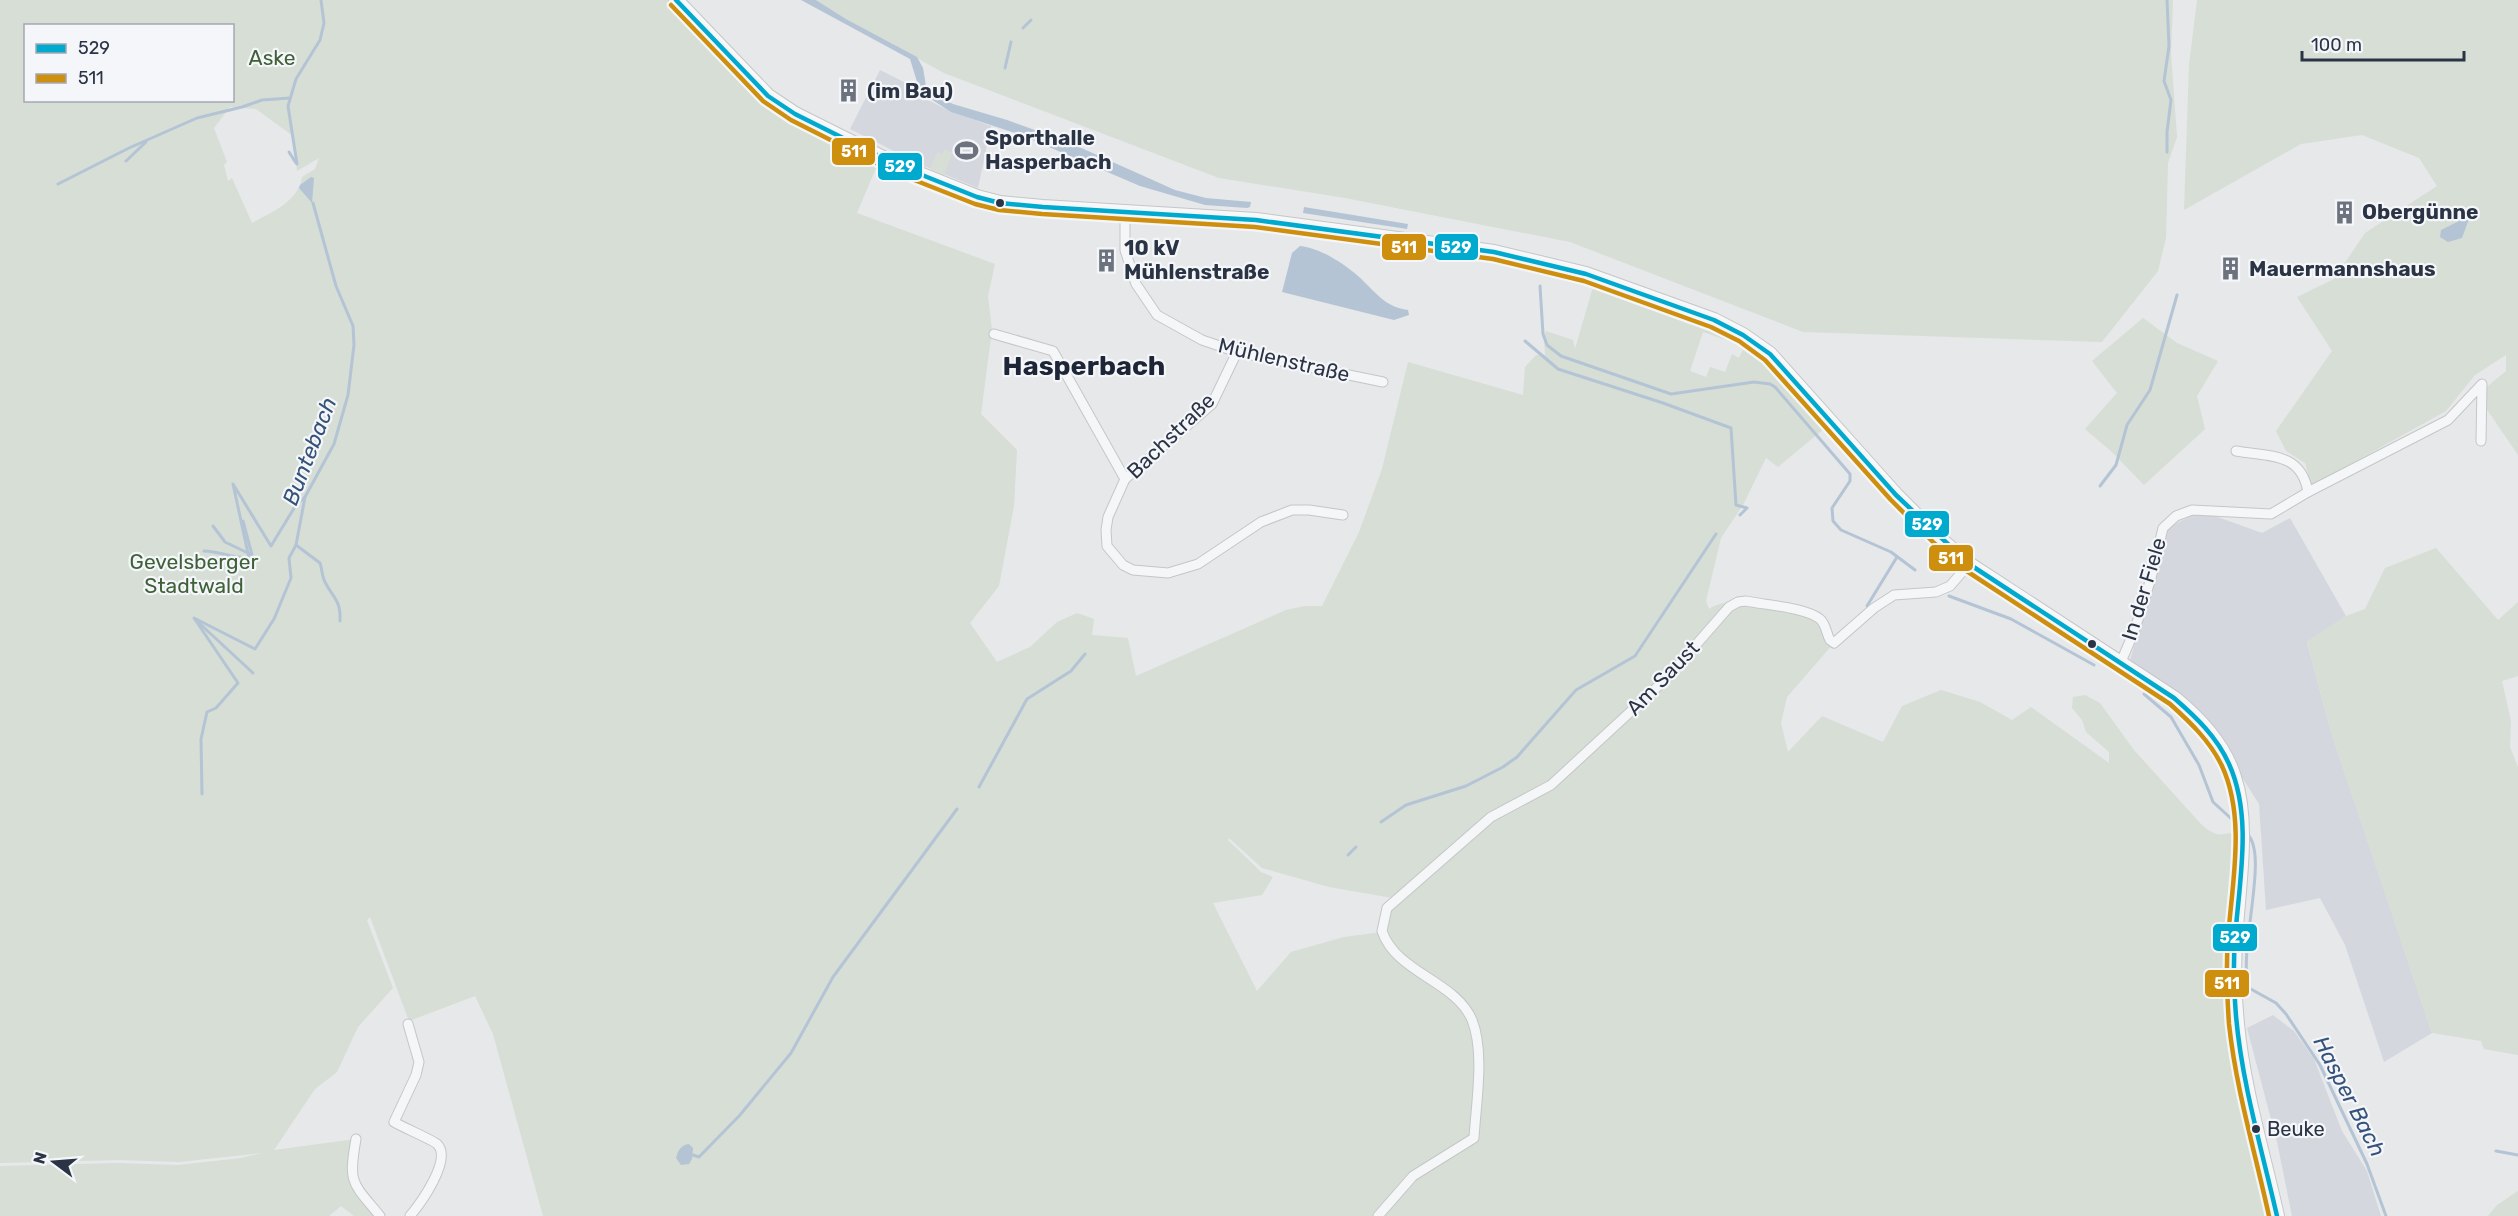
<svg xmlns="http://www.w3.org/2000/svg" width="2518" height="1216" font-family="Rubik,sans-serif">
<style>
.built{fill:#d4d7dd}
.green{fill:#d6ded6;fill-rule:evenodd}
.water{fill:#b4c4d5}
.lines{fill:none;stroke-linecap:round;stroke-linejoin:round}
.stream{stroke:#b4c4d5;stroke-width:3}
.street-casing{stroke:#c4c6c8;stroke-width:11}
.secondary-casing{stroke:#c4c6c8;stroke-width:16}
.street{stroke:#f5f6f7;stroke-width:9}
.secondary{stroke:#f8f8f8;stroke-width:14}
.bus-1-casing{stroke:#f4f6f9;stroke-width:9}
.bus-2-casing{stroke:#f4f6f9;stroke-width:9}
.bus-1{stroke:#00a9ce;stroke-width:4.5}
.bus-2{stroke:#ce8f0e;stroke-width:4.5}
.bus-dot{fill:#2b3445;stroke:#f4f6f9;stroke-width:2}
.labels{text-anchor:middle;stroke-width:4.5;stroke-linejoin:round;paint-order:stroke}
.bus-label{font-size:20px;fill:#2b3445;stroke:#f4f6f9;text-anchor:start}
.park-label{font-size:21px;fill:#3f6138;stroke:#f4f6f9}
.poi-label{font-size:21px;font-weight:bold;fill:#2b3445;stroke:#f4f6f9;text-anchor:start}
.street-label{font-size:21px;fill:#2b3445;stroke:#f4f6f9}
.water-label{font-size:22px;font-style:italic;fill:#34527a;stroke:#f4f6f9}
.district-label{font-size:27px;font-weight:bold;fill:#1d2536;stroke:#f4f6f9}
.line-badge{stroke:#f4f6f9;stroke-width:2}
.badge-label{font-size:16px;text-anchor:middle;font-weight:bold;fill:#fff}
</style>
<rect width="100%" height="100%" fill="#e6e8ea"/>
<g class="built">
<path d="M880 70 916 88 926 99 952 112 991 126 978 188 924 166 850 129Z"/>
<path d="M2201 511 2262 533 2290 518 2346 616 2307 642 2331 732 2432 1033 2384 1062 2345 945 2320 898 2266 910 2259 804 2214 733 2201 718 2130 660 2169 527Z"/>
<path d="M2273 1015 2294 1031 2314 1059 2342 1131 2367 1171 2381 1216H2292L2277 1142 2247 1028Z"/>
</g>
<g class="green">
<path d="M0 0H669L765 101 876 168 857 213 995 264 988 296 992 330 981 414 1017 450 1014 506 999 586 970 623 997 662 1030 647 1057 622 1077 613 1094 619 1092 635 1128 638 1136 676 1286 610 1305 606H1322L1359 532 1382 469 1408 362 1523 395 1525 367 1536 355H1545L1544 337 1546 331 1573 340 1575 349 1593 287 1678 316 1726 338 1723 339 1703 332 1690 371 1706 377 1710 367 1725 372 1732 354 1739 358 1744 347 1775 372 1825 428 1778 467 1766 458 1743 505 1721 538 1706 601 1709 609C1732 592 1792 612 1819 618L1834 643 1787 697 1781 723 1788 752 1822 716 1883 742 1902 706 1941 690 1980 702 2012 720 2031 707 2109 763V752L2086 732 2082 720 2072 708 2073 697 2085 695 2100 703 2134 750 2201 824C2210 832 2217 837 2229 833L2241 838 2235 993 2277 1216H543L493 1034 475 996 409 1021 370 917 367 920 393 988 358 1027 337 1072 315 1089 274 1150 356 1139 351 1169 377 1216H354L341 1206 329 1216H0V1166L118 1163 178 1165 241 1158 262 1153 179 1162 119 1160 0 1163ZM26 26H232V100H26ZM230 107 256 109 293 136 297 171 319 158 315 169 302 177C299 201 272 212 252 223L232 178 228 181 224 165 227 162 214 128ZM1551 784 1491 818 1388 911 1386 940 1382 932 1344 937 1291 952 1257 991 1213 903 1262 895 1273 877 1261 872 1228 840 1229 838 1262 868 1329 887 1398 899 1490 816Z"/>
<path d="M816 0H2173L2171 53 2177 137 2168 163 2166 238 2158 271 2102 342 1803 332 1570 242 1345 198 1219 178 944 73 846 19Z"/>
<path d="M2197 0H2518V455L2477 395 2506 371V355L2475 375 2446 411 2311 486 2305 463 2286 451 2276 431 2332 351 2297 297 2334 279 2365 233 2437 186 2419 158 2362 135 2301 144 2184 210 2189 65Z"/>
<path d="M944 149 953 153 944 175 930 169 937 152 942 154Z"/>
<path d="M2143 318 2177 343 2218 361 2197 396 2205 429 2144 485 2112 452 2085 429 2117 393 2092 361Z"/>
<path d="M2436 548 2498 620 2518 602V676L2502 681 2511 721 2510 747 2518 767V1055L2484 1049 2481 1041 2432 1033 2331 732 2307 641 2346 616 2365 609 2385 568Z"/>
<path d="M2518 1191V1216H2488L2497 1205Z"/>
</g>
<g class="water">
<path d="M801 0H816L846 19 917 57 923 68 926 86 938 97 953 104 1007 120 1068 142 1175 190 1206 198 1251 202 1250 207 1247 208 1205 205 1140 186 1021 135 951 112 934 101 919 88 910 59Z"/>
<path d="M311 177 314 178 312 203 299 188 300 185Z"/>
<path d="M1304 207 1408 224 1407 229 1303 213Z"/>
<path d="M2465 218 2469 219 2462 238 2448 242 2440 237 2441 230Z"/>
<path d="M1300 246C1320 248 1343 263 1358 276 1375 291 1384 307 1408 310L1409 315 1394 320 1282 292 1292 253Z"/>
<path d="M689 1144 693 1148 692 1159 689 1164 681 1165 676 1158C678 1150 681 1145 689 1144Z"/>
</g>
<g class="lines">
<g class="stream">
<path d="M2167 0 2169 46 2164 81 2171 100 2167 132V152"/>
<path d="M1023 28 1031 20"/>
<path d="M1005 68 1011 42"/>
<path d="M289 152 296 163"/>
<path d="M126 161 146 142"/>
<path d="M297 164 288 106 296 79 320 40 324 23 321 0"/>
<path d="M58 184 129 148 197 118 242 107 262 100 290 98"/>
<path d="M1540 286 1543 334 1547 345 1561 356 1671 394 1754 382 1770 384 1775 387 1850 474V481L1832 508 1833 521 1841 530 1891 552 1915 570"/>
<path d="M1525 341 1558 369 1663 403 1731 428 1736 505 1747 508 1740 515"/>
<path d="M2100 486 2116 465 2127 425 2150 390 2177 295"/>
<path d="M213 526 225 542 252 555 243 521"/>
<path d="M296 545 320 563C322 569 322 576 325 582 333 598 341 600 340 621"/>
<path d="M204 551C220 551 233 559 249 558L233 484 271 546 296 505 305 497"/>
<path d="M1949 596 2011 619 2094 665"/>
<path d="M1867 606 1897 557"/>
<path d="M199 623 253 673"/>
<path d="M2144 694 2171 717 2199 765 2213 802 2236 823"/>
<path d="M979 787 1027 699 1071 671 1085 654"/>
<path d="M202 794 201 739 207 712 216 708 238 683 194 618 255 649 274 619 291 578 289 558 296 545 305 497 334 444 348 395 354 345 353 326 336 286 313 203"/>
<path d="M1381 822 1406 805 1466 786 1503 767 1517 757 1576 690 1635 656 1716 534"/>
<path d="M2247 834C2270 854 2237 952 2249 988L2276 1003 2286 1014 2320 1065 2367 1164 2386 1216"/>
<path d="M1348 855 1356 847"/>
<path d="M2496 1151 2518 1155"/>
<path d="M693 1155 699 1157 740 1115 791 1053 833 977 957 809"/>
</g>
<defs>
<g id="street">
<path d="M1125 213V250L1136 284 1157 315 1202 340 1237 352 1383 382"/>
<path d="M994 334 1053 351 1125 479"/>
<path d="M1237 352 1212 404 1125 479 1108 517 1106 530 1107 546 1123 565 1133 570 1168 573 1198 564 1261 522 1292 510H1309L1343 515"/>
<path d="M2236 451C2270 457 2301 452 2308 492"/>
<path d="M2121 662 2135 629 2151 578 2163 528 2176 516 2192 510 2271 514 2308 492 2448 420 2482 384 2481 441"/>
<path d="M408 1024 419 1062 416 1075 394 1122C402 1127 433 1140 437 1144 453 1159 420 1204 410 1216"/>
<path d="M356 1139C348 1184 352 1182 380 1216"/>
<path d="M1378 1216 1413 1176 1474 1138C1476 1103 1485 1052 1472 1020 1456 981 1396 973 1382 931L1387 908 1491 817 1551 785 1667 678 1729 607 1738 602 1746 601C1764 605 1805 607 1820 619 1826 624 1826 633 1830 640L1834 643 1874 608 1894 595 1936 592 1950 586 1969 564"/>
</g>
<path id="secondary" d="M676 0 768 96 795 114 897 165 977 197 1000 203 1043 207 1256 220 1494 252 1586 274 1714 320 1743 335 1770 354 1896 495 1939 538 1969 564 2174 698C2200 719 2224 745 2234 777 2249 822 2239 881 2236 928 2233 959 2234 992 2237 1024 2243 1088 2263 1153 2277 1216"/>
</defs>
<use href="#street" class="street-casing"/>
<use href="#secondary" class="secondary-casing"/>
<use href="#street" class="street"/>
<use href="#secondary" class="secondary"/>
<defs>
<path id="bus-1" d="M676 0 768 96 795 114 897 165 977 197 1000 203 1043 207 1256 220 1494 252 1586 274 1714 320 1743 335 1770 354 1896 495 1969 564 2174 698C2196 717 2217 737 2229 764 2253 817 2239 882 2235 939 2233 964 2234 990 2236 1016 2242 1084 2262 1150 2277 1216"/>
<path id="bus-2" d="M671 5 763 101 791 120 894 172 975 204 999 210 1042 214 1255 227 1493 259 1584 281 1711 327 1739 341 1765 360 1891 500 1934 543 1965 570 2170 704C2190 722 2210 741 2222 766 2246 818 2232 883 2228 938 2226 966 2227 996 2229 1024 2236 1089 2255 1152 2269 1216"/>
</defs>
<use href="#bus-1" class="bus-1-casing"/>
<use href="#bus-2" class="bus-2-casing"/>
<use href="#bus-1" class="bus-1"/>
<use href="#bus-2" class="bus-2"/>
</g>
<defs>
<symbol id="building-bare" viewBox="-9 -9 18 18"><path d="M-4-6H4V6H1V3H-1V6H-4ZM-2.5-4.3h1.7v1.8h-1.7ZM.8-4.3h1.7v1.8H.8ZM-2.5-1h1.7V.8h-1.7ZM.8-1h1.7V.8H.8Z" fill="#6c737f" stroke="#f4f6f9" stroke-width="2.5" paint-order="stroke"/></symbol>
<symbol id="stadium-bare" viewBox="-9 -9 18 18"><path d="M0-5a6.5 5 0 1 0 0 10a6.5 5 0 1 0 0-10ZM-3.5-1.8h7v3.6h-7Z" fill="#6c737f" stroke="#f4f6f9" stroke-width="2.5" paint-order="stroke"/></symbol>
</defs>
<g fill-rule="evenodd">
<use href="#building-bare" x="832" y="74" width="33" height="33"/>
<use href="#stadium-bare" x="950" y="134" width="33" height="33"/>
<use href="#building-bare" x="2328" y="196" width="33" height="33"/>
<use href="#building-bare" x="1090" y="244" width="33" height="33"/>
<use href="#building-bare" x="2214" y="252" width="33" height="33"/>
</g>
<g class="bus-dot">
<circle cx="1000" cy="203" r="5"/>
<circle cx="2092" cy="644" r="5"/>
<circle cx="2256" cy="1129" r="5"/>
</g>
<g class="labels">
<g class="bus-label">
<text x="2267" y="1136">Beuke</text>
</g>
<g class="park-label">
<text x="272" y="65">Aske</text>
<text x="194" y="569">Gevelsberger<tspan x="194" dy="24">Stadtwald</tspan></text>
</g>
<g class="poi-label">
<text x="867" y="98">(im Bau)</text>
<text x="985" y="145">Sporthalle<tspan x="985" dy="24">Hasperbach</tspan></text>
<text x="2362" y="219">Obergünne</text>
<text x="1124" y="255">10 kV<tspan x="1124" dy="24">Mühlenstraße</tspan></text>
<text x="2249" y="276">Mauermannshaus</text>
</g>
<g class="street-label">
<text transform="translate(1284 360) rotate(13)" y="7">Mühlenstraße</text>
<text transform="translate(1171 436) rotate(-44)" y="7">Bachstraße</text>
<text transform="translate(2144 589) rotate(-73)" y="7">In der Fiele</text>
<text transform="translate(1663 678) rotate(-46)" y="7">Am Saust</text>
</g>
<g class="water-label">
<text transform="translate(309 451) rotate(-69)" y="8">Buntebach</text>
<text transform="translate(2350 1096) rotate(63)" y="8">Hasper Bach</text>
</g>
<g class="district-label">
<text x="1084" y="375">Hasperbach</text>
</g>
</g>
<g class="line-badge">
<rect x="831" y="137" width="45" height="29" rx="6" fill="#ce8f0e"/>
<rect x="877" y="152" width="46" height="29" rx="6" fill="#00a9ce"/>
<rect x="1434" y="233" width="45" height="28" rx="6" fill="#00a9ce"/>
<rect x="1381" y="233" width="46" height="28" rx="6" fill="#ce8f0e"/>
<rect x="1904" y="510" width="46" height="28" rx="6" fill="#00a9ce"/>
<rect x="1928" y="544" width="46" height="28" rx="6" fill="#ce8f0e"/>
<rect x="2212" y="923" width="46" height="29" rx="6" fill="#00a9ce"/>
<rect x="2204" y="969" width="46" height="29" rx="6" fill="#ce8f0e"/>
</g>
<g class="badge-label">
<text x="854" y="157">511</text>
<text x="900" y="172">529</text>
<text x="1456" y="253">529</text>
<text x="1404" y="253">511</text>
<text x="1927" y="530">529</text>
<text x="1951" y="564">511</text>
<text x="2235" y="943">529</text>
<text x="2227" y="989">511</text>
</g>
<rect x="24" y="24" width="210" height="78" fill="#f4f6f9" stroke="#a4a8b1" stroke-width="1.5"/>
<rect x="36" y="44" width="30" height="9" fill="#00a9ce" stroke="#a4a8b1" stroke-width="1.5"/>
<text x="78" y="54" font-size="18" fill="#2b3445">529</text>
<rect x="36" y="74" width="30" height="9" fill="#ce8f0e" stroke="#a4a8b1" stroke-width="1.5"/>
<text x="78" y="84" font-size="18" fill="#2b3445">511</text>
<g transform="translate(54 1162) rotate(286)" stroke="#f4f6f9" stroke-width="4.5" paint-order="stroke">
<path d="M0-4.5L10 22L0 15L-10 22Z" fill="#2b3445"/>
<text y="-9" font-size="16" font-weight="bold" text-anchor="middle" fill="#2b3445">N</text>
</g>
<path d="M2302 51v9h162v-9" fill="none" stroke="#2b3445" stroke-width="3"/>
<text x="2311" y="51" font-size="18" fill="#2b3445" stroke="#f4f6f9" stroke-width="4.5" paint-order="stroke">100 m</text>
</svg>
